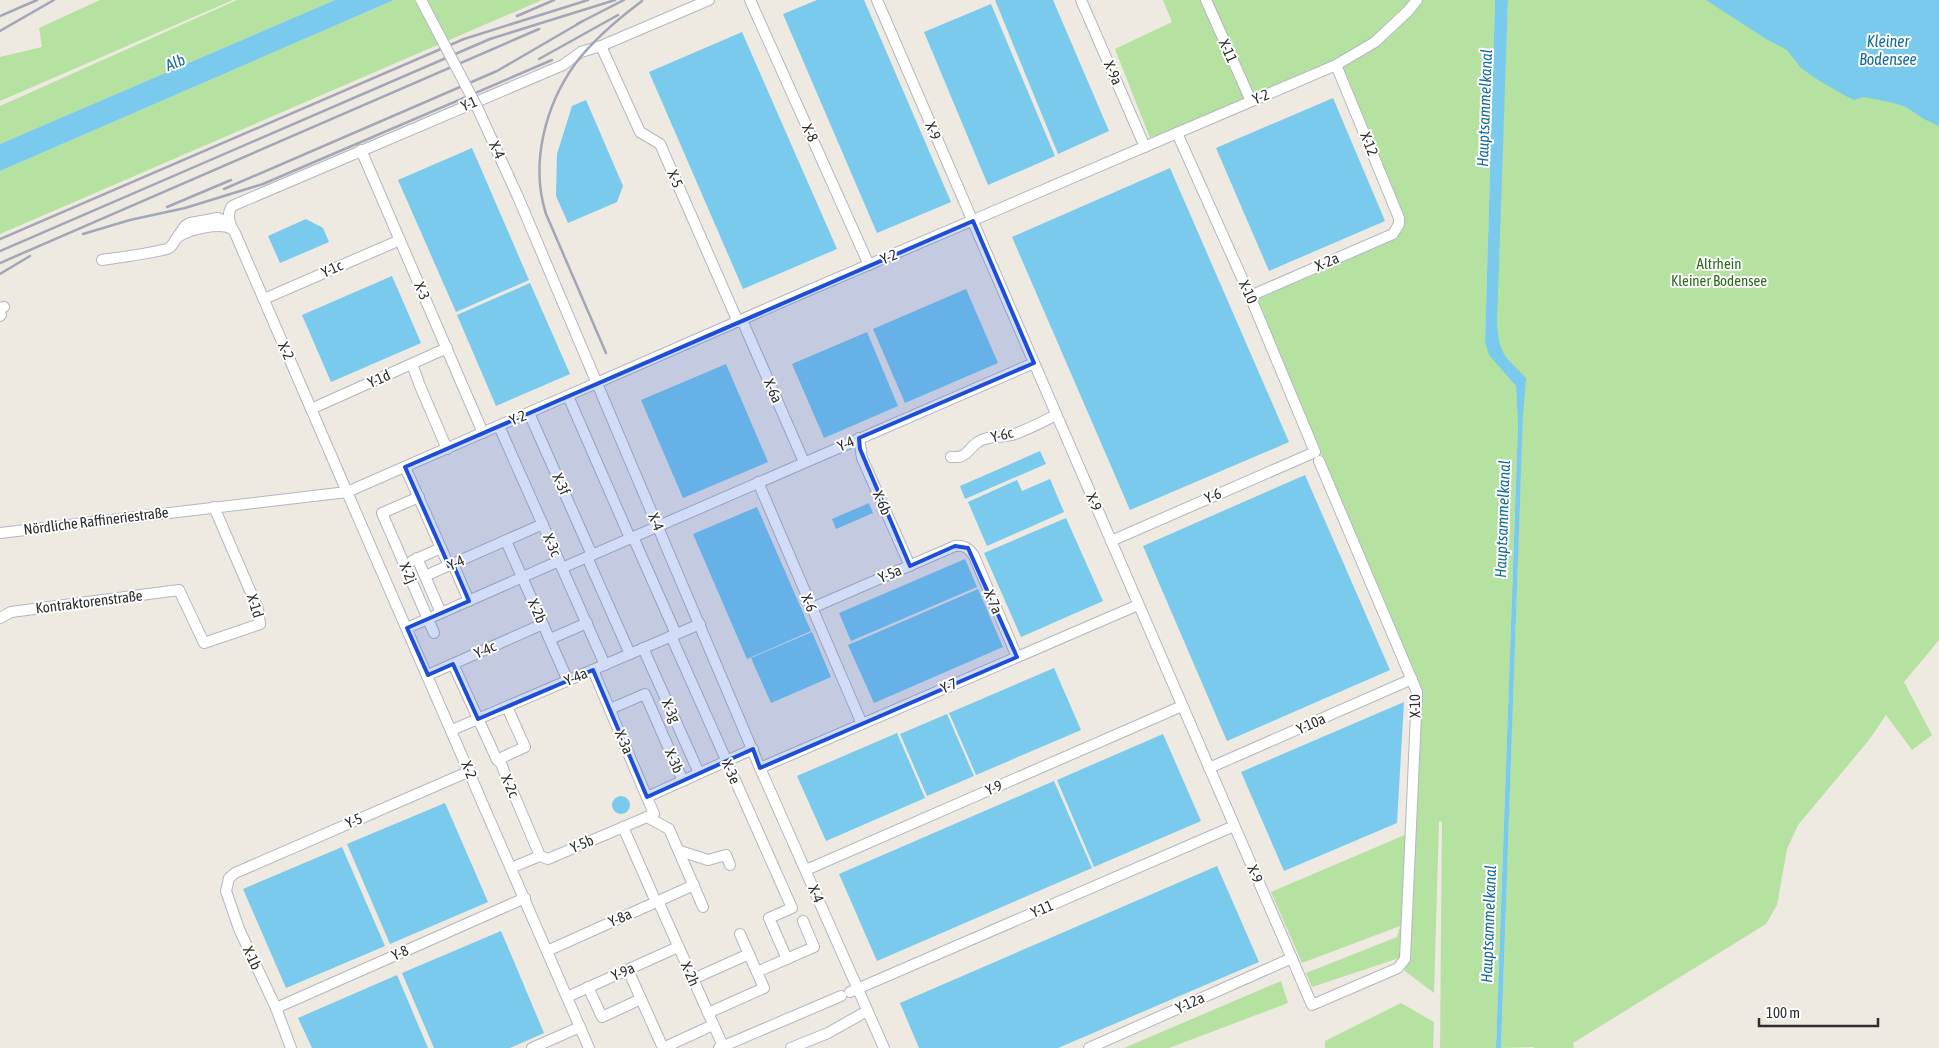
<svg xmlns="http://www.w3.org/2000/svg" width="1939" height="1048" font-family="'Asap Condensed',sans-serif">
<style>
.green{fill:#b5e2a0}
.water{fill:#79caec}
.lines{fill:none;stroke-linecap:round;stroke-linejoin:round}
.minor-casing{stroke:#b4b7c0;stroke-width:12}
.minor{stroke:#fff;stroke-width:10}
.rail{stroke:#a3a6b7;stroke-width:2.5}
.minor-bridge-casing{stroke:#b4b7c0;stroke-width:12;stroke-linecap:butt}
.minor-bridge{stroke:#fff;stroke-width:10}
.marked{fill:#1d4ed8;fill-opacity:0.2;stroke:#1d4ed8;stroke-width:4;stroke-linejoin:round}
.labels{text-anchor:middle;stroke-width:4;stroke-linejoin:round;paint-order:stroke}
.street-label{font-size:15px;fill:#2e2e2e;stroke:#fff}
.park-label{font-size:15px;fill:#2c6b1e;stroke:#fff}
.water-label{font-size:16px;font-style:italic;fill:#126a9d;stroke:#fff}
</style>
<rect width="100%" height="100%" fill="#eee9e1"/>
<g class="green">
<path d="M100 0H233L0 101V57L42 47 39 28Z"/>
<path d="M237 0H335L0 144V106Z"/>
<path d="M394 0H542L0 234V171Z"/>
<path d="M1163 0H1495L1485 342 1516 386 1518 425 1496 1048H1440L1442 822 1439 821 1434 993 1405 971 1402 957 1312 987 1306 973 1397 937 1400 926 1302 963 1271 892 1414 831 1422 690 1255 298 1403 231 1334 62 1150 138 1115 49 1172 22Z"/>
<path d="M1508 0H1939V640L1904 682 1932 735 1912 750 1886 715 1869 740 1798 825 1787 849 1777 905 1766 924 1573 1043 1574 1048H1534V1047L1501 1048 1524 379 1504 356 1495 337Z"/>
<path d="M1281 981 1288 1003 1169 1048H1124Z"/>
<path d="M1401 1003 1434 1022 1433 1048H1325V1041Z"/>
</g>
<g class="water">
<path d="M335 0H394L0 171V144Z"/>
<path d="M817 0H864L951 202 877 233 783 14Z"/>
<path d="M995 0H1053L1109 131 1058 154Z"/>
<path d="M1495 0H1508L1497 322C1499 355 1504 355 1526 378L1523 416 1501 1048H1496L1518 425 1516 386 1489 355 1485 342Z"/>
<path d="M1706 0H1939V126L1924 119 1906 107 1890 102 1864 97 1854 100 1844 95 1818 80 1801 68 1787 50 1766 39Z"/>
<path d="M991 4 1055 156 988 185 924 32Z"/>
<path d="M742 32 837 249 743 289 649 72Z"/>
<path d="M1333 98 1385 221 1269 271 1216 148Z"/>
<path d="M586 100 623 186 617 202 568 223 556 196 557 154 572 106Z"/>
<path d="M472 148 529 280 456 312 398 180Z"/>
<path d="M1170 168 1289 442 1130 510 1012 237Z"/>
<path d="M306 219 323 228 329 242 280 263 268 236Z"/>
<path d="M392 276 421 343 331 382 302 315Z"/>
<path d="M530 283 570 374 496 406 457 315Z"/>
<path d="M966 289 998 363 905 403 873 329Z"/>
<path d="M867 332 898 406 824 438 792 364Z"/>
<path d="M726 364 768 462 683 498 641 400Z"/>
<path d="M1040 451 1046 464 965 499 960 486Z"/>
<path d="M1305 475 1390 670 1227 741 1143 546Z"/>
<path d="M1050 479 1064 512 987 546 968 502 1017 480 1022 491Z"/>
<path d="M869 503 873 513 836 529 832 519Z"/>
<path d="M757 507 811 631 747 659 693 534Z"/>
<path d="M1066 518 1103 601 1021 637 984 553Z"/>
<path d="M965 559 977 587 851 641 839 613Z"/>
<path d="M978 589 1003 647 874 703 848 645Z"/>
<path d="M812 632 831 677 771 703 751 658Z"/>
<path d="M1054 668 1081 730 976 775 949 713Z"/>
<path d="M1404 702 1397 823 1284 871 1241 772Z"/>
<path d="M947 714 974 776 927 796 900 734Z"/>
<path d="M897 733 925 798 826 841 797 776Z"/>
<path d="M1163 734 1201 821 1094 867 1057 780Z"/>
<path d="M1054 781 1092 868 877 961 839 874Z"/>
<circle cx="621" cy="805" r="9"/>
<path d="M445 803 488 902 390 944 347 844Z"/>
<path d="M342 847 385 946 286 988 243 889Z"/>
<path d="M1217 866 1259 962 1058 1048H919L900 1003Z"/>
<path d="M501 931 544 1033 510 1048H434L402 973Z"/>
<path d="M397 975 428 1048H312L298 1018Z"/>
</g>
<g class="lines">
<defs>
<g id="minor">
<path d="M750 0 869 265"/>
<path d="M877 0 1312 1005 1398 968 1405 959 1417 692 1319 461"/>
<path d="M1081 0 1145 147"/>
<path d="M1206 0 1251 101"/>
<path d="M601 46 640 132 660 144 738 322"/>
<path d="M361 150 483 433"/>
<path d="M518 197 760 768 884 1048"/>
<path d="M178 236 185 226 190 223 218 218 229 223"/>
<path d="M102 260C123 257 146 254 167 249 173 247 173 242 177 238 187 229 221 222 232 229"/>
<path d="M1250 296 1393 234 1399 224V218L1336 65"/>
<path d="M264 299 400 240"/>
<path d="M0 308 4 307"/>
<path d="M0 316 1 315"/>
<path d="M742 320 804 462"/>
<path d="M412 364 420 386 447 449"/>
<path d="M568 396 630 538"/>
<path d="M311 409 447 348"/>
<path d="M529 413 592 555"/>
<path d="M499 426 605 665"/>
<path d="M859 438 862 458 910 566"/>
<path d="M951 457C969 458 966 450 978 442 988 435 1001 438 1012 435 1027 430 1042 422 1056 415"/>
<path d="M405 467 449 566"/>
<path d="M758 482 862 724"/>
<path d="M419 497 382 513 434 633"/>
<path d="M0 533 347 492 235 233C229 224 226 215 232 206L563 65 581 52 601 46 709 0"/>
<path d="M633 537 676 634"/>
<path d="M506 541 568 681"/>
<path d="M1111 541 1315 452 1250 296 1177 133"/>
<path d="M587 557 630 654"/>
<path d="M417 558 441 613"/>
<path d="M412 561 441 548"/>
<path d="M453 564 469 601"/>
<path d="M562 568 1034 363"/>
<path d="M425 576 543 524"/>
<path d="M812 608 955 546C964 545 969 548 974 556L1017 657"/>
<path d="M0 618 11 612 179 590 204 643 260 624 258 609 214 507"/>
<path d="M407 628 559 561"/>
<path d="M671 636 792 908 769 918 787 959"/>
<path d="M550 639 587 623"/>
<path d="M643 648 699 773"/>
<path d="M453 664 497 760 499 759 540 856"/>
<path d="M428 675 543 624"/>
<path d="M610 709 645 694 683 781"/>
<path d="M452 730 700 624"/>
<path d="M499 759 525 747 507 707"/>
<path d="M760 768 1138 605"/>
<path d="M1209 768 1412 679"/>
<path d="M647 797 753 749"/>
<path d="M647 817 669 829 703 907"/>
<path d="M623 827 656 902"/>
<path d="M680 851 708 860 726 855 730 865"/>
<path d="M511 868 540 856 548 859 654 814 593 670"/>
<path d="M806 870 1182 706"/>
<path d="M658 901 723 1046"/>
<path d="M547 951 694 885"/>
<path d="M628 970 663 1048 713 1025"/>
<path d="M757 972 814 947 803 921"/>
<path d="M693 979 749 954"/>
<path d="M588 987 602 1017 641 999"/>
<path d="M850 992 1234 826"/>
<path d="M567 997 678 947"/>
<path d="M276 1008 525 898"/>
<path d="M708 1013 764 988 740 934"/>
<path d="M291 1048 276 1008 239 929 226 891 229 878 235 873 470 771"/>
<path d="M532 1048 580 1027"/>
<path d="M589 1048 347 492 798 295 1336 65 1375 42 1408 11 1417 0"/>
<path d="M719 1048 841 996"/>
<path d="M791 1048 828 1033 867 1011"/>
<path d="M1089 1048 1292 958"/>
</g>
</defs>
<use href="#minor" class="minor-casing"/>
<use href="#minor" class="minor"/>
<g class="rail">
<path d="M0 16 37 0"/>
<path d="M517 16 554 0"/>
<path d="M577 24 624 0"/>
<path d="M0 31 54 0"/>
<path d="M539 59 618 15"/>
<path d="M224 189 497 71 583 21"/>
<path d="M167 207 231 180"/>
<path d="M83 234 130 220 185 208 263 184 552 60"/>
<path d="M0 239 464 39 588 0"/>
<path d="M0 251 490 39 615 0"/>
<path d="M0 263 539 29"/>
<path d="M0 274 30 256"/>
<path d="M606 353 546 214C530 164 545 106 575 64 593 40 618 19 642 1"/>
</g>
<defs>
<path id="minor-bridge" d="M421 0 477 107 518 197"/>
</defs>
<use href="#minor-bridge" class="minor-bridge-casing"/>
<use href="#minor-bridge" class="minor-bridge"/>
</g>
<path class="marked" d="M973 221 1034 363 859 438 860 449 910 566 955 546 968 548 1017 657 760 768 753 749 647 797 593 670 478 719 453 664 428 675 407 628 469 601 453 564 449 566 405 467Z"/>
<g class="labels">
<g class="street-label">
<text transform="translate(1228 51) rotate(66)" y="5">X-11</text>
<text transform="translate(1113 73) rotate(66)" y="5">X-9a</text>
<text transform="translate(1261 97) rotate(-23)" y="5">Y-2</text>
<text transform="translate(469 104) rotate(-23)" y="5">Y-1</text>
<text transform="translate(933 131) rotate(67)" y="5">X-9</text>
<text transform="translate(810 133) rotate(66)" y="5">X-8</text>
<text transform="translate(1369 144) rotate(68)" y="5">X-12</text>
<text transform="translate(497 150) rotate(65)" y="5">X-4</text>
<text transform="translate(675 179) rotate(67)" y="5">X-5</text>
<text transform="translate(889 257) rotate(-23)" y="5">Y-2</text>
<text transform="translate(1327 262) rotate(-23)" y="5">X-2a</text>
<text transform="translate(332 269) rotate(-24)" y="5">Y-1c</text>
<text transform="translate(422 291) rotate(67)" y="5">X-3</text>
<text transform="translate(1248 292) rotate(66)" y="5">X-10</text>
<text transform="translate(286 351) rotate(66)" y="5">X-2</text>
<text transform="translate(379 379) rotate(-24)" y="5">Y-1d</text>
<text transform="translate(773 391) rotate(66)" y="5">X-6a</text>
<text transform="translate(518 418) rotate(-23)" y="5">Y-2</text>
<text transform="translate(1002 435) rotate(-14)" y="5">Y-6c</text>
<text transform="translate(846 444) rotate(-23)" y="5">Y-4</text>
<text transform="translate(561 484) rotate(66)" y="5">X-3f</text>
<text transform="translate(1213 496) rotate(-23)" y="5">Y-6</text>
<text transform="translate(1094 502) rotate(67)" y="5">X-9</text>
<text transform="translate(882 503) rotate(66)" y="5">X-6b</text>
<text transform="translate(96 521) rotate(-7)" y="5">Nördliche Raffineriestraße</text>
<text transform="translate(656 522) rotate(67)" y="5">X-4</text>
<text transform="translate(552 545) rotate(66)" y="5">X-3c</text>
<text transform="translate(456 563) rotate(-24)" y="5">Y-4</text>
<text transform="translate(408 573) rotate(66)" y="5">X-2j</text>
<text transform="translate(890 574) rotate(-23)" y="5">Y-5a</text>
<text transform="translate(89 602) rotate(-7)" y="5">Kontraktorenstraße</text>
<text transform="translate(993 602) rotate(67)" y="5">X-7a</text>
<text transform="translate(809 603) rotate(67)" y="5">X-6</text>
<text transform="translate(255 606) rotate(73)" y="5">X-1d</text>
<text transform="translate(537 611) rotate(66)" y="5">X-2b</text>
<text transform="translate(485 650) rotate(-24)" y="5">Y-4c</text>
<text transform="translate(576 677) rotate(-23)" y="5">Y-4a</text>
<text transform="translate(949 686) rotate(-23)" y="5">Y-7</text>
<text transform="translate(1415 706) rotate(-91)" y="5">X-10</text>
<text transform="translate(671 711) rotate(66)" y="5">X-3g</text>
<text transform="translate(1311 724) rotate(-24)" y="5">Y-10a</text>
<text transform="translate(624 742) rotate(67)" y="5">X-3a</text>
<text transform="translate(674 761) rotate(67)" y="5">X-3b</text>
<text transform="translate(469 770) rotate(67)" y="5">X-2</text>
<text transform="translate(731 772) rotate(66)" y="5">X-3e</text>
<text transform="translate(510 786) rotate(66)" y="5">X-2c</text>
<text transform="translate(994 788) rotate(-23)" y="5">Y-9</text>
<text transform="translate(354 821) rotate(-23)" y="5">Y-5</text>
<text transform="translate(582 844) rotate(-23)" y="5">Y-5b</text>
<text transform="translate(1255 874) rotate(67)" y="5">X-9</text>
<text transform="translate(816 894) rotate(67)" y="5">X-4</text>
<text transform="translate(1042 909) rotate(-23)" y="5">Y-11</text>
<text transform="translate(620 918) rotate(-24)" y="5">Y-8a</text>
<text transform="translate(400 953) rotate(-24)" y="5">Y-8</text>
<text transform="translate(252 958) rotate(65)" y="5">X-1b</text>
<text transform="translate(623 972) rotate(-24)" y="5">Y-9a</text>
<text transform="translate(690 974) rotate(66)" y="5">X-2h</text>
<text transform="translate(1190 1003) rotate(-24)" y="5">Y-12a</text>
</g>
<g class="park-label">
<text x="1719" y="269">Altrhein<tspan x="1719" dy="17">Kleiner Bodensee</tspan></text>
</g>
<g class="water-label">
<text x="1888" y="47">Kleiner<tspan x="1888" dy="18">Bodensee</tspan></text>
<text transform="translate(175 62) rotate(-23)" y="6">Alb</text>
<text transform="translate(1484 108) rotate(-88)" y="6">Hauptsammelkanal</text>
<text transform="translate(1502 519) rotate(-88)" y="6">Hauptsammelkanal</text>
<text transform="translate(1488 924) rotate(-88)" y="6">Hauptsammelkanal</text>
</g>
</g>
<path d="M1759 1018v8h119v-8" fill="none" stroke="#2e2e2e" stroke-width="2.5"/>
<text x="1766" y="1018" font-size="15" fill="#2e2e2e" stroke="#ffffff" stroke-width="4" paint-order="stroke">100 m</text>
</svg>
